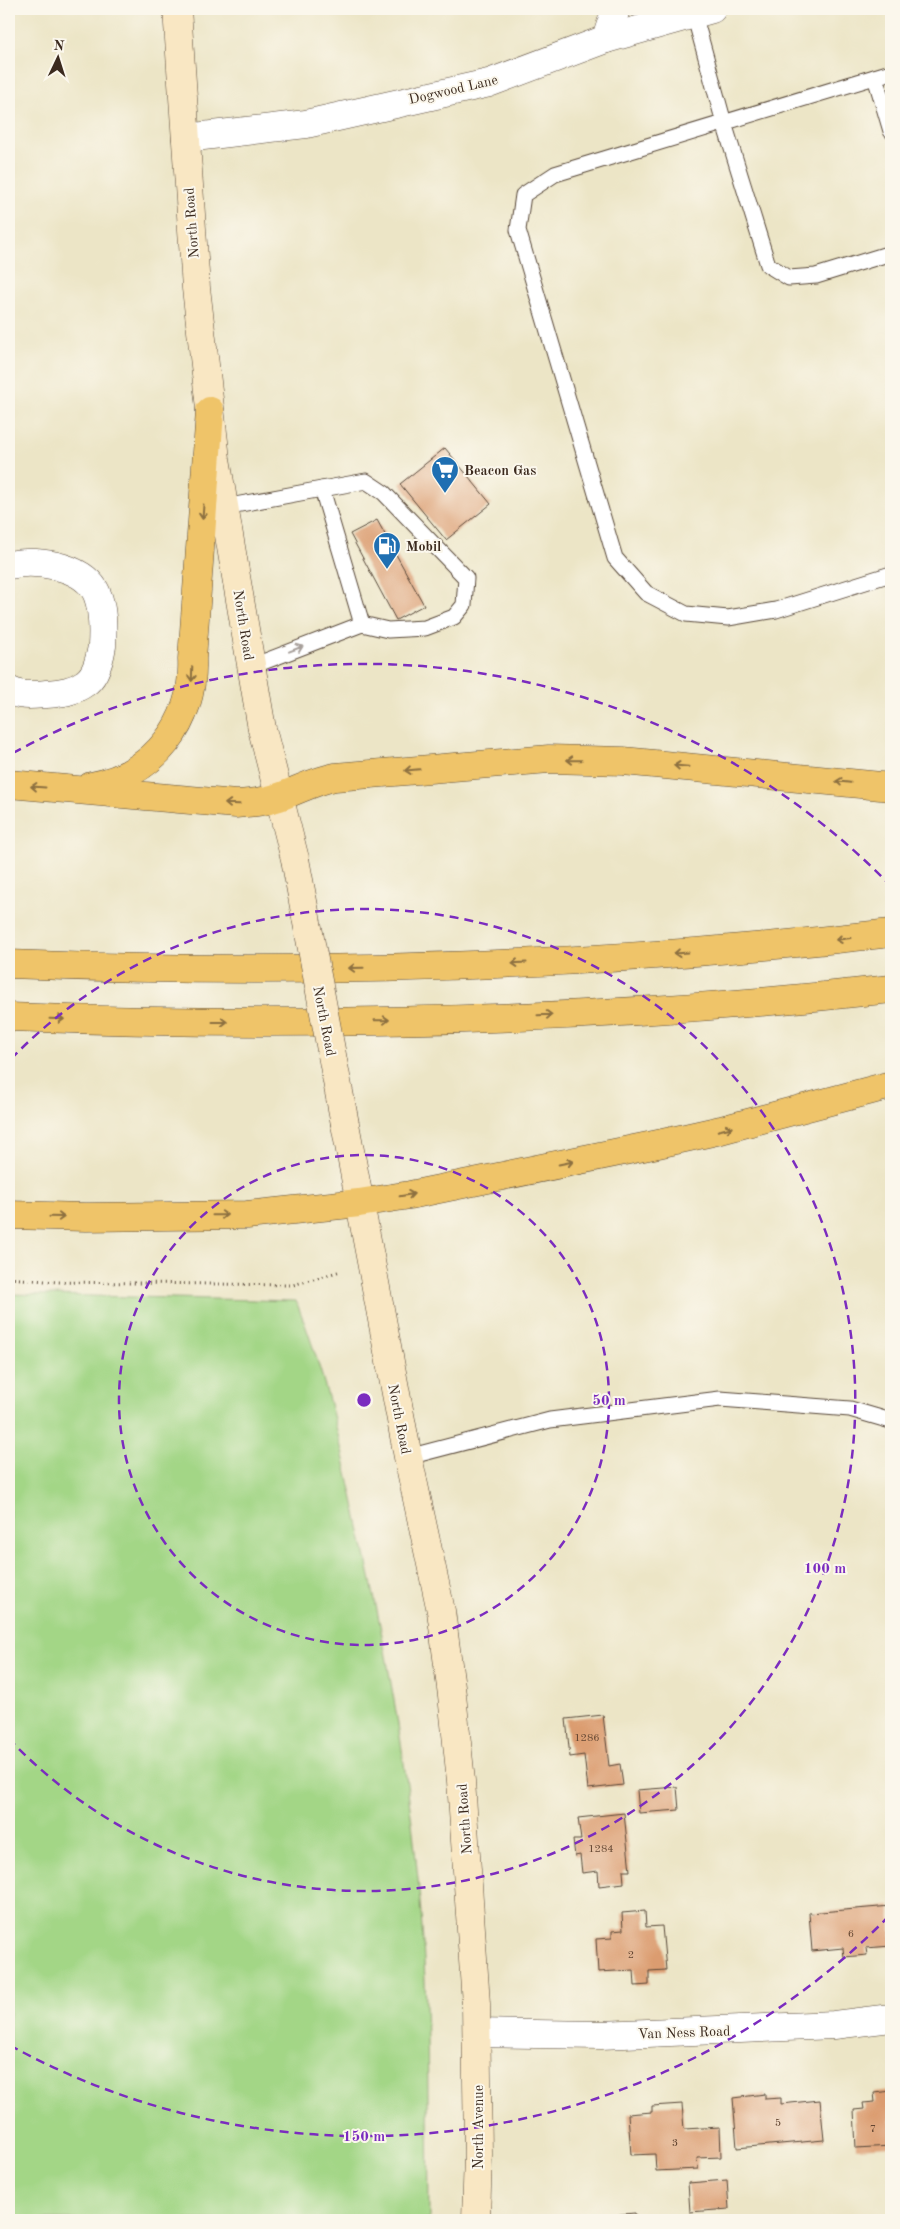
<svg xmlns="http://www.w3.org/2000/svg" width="900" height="2229" font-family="'Old Standard TT',serif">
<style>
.green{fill:#a3d686;stroke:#6f8052}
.building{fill:#db9c70}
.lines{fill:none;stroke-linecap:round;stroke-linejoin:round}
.service-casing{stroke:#564637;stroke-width:17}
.minor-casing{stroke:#564637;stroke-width:29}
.secondary-casing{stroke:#564637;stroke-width:29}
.motorway-casing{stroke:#564637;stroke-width:29}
.path{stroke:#564637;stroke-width:3;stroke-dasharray:1 4;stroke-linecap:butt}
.service{stroke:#fff;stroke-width:15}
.minor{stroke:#fff;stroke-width:28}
.secondary{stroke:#f9e7c3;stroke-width:28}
.motorway{stroke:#efc469;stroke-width:28}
.secondary-bridge-casing{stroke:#564637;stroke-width:29;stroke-linecap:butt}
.secondary-bridge{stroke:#f9e7c3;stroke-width:28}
.oneway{stroke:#8c6f40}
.oneway2{stroke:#a79f9a}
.ring{fill:none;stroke:#7b2cbf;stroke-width:2.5;stroke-dasharray:9 6}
.labels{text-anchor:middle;stroke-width:4;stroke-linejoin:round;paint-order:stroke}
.number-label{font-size:11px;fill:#634632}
.street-label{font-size:14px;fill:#3b2a1e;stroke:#fbf7ec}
.poi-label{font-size:14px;font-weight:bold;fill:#3b2a1e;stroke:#fbf7ec;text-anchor:start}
.centre{fill:#7b2cbf;stroke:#fbf7ec;stroke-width:2.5}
.ring-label{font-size:15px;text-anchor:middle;font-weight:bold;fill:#7b2cbf;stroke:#fbf7ec;stroke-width:4;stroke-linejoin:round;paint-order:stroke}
</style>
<rect width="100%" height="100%" fill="#fbf7ec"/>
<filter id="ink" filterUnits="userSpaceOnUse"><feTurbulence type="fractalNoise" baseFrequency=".02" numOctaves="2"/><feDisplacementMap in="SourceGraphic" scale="10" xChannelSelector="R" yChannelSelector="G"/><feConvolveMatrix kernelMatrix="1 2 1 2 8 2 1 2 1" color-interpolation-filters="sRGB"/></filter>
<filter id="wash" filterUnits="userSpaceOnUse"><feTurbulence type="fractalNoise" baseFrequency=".0096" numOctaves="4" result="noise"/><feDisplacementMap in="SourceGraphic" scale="20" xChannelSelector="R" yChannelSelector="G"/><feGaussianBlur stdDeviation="1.12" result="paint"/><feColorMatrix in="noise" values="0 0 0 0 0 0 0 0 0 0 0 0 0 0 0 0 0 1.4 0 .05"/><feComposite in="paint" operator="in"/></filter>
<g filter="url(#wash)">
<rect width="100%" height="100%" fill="#ece5c6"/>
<path class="green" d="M9 1294 296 1301C326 1375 344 1457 361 1536 386 1646 406 1756 417 1869 429 1985 428 2103 429 2220H9Z"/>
<g id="blocks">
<g class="building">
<path d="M445 448 491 504 446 540 400 484Z"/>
<path d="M377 520 424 605 396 620 350 534Z"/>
<path d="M603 1715 609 1766 620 1764 623 1785 588 1789 584 1755 570 1757 566 1719Z"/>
<path d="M677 1787 679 1810 639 1813 637 1790Z"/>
<path d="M624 1813 630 1871H623L624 1883 599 1886 598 1871 582 1873 580 1855 575 1856 573 1840H581L578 1818Z"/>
<path d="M891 1906V1946L866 1948 867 1955 844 1957 843 1948 812 1951 809 1913Z"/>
<path d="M645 1911 646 1927 662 1926 666 1970 649 1971V1985L635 1986 634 1970 598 1972 596 1939 612 1938V1931L623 1930 622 1913Z"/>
<path d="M891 2091V2146L856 2148 854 2110 864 2109 863 2103 875 2102 874 2093Z"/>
<path d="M765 2094V2099L781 2098V2104L820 2100 824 2140 737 2148 733 2098Z"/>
<path d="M682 2104 684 2129 720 2127 721 2157 697 2158 698 2169 656 2171 655 2154 631 2155 628 2114 652 2112V2106Z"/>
<path d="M727 2180 729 2209 690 2212 688 2183Z"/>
<path d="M635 2213 636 2220H589V2217Z"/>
</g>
</g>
</g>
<g filter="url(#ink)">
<use href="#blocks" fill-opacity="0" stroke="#564637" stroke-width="1"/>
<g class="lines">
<defs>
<g id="service">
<path d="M694 14 724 123 768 265 789 278 816 276 891 253"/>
<path d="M891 72 555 174 523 195 518 230 615 558 646 593 686 614 728 618 776 610 891 574"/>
<path d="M875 77 891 131"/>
<path d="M224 507 322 489 362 624"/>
<path d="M250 667 362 624 388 630 425 628 454 617 464 605 466 578 384 493 366 481 322 489"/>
<path d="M408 1457 550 1420 720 1399 850 1409 891 1421"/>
</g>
<g id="minor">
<path d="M606 39 616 9"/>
<path d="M186 138 306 124 489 83 606 39 712 9"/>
<path d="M9 565C35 559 80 565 95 590 103 604 103 631 102 646 100 658 96 676 85 683 73 692 60 693 46 694 33 695 20 697 9 690"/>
<path d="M477 2033 601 2035 834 2025 891 2018"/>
</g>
<g id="secondary">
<path d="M177 9 196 288 216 459 262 729 295 859"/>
<path d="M345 1124 408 1457 441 1611 452 1695 461 1781 476 2004 478 2154 476 2220"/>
</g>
<g id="motorway">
<path d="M9 784 236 804C251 803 265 802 279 797 299 790 314 781 335 777L549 759 623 761 891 787"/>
<path d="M91 786C154 775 195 722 192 659L210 411"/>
<path d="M9 964C303 976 599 967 891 933"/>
<path d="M9 1017C302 1028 599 1022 891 989"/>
<path d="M9 1215 86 1217 247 1215 359 1203 410 1195 658 1144 721 1130 891 1085"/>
</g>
</defs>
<use href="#service" class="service-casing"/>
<use href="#minor" class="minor-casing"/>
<use href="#secondary" class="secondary-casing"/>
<use href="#motorway" class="motorway-casing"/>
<path class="path" d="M9 1278 57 1282 293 1285 341 1271"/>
<use href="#service" class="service"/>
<use href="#minor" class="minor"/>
<use href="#secondary" class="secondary"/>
<use href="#motorway" class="motorway"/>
<defs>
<path id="secondary-bridge" d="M295 859 345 1124"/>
</defs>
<use href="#secondary-bridge" class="secondary-bridge-casing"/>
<use href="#secondary-bridge" class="secondary-bridge"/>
</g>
<defs><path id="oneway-shaft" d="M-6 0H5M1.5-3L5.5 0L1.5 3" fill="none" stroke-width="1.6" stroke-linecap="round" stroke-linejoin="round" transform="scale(1.25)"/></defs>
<g class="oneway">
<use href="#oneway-shaft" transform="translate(203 512) rotate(94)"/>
<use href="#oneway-shaft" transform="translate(192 674) rotate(92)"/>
<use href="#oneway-shaft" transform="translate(574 760) rotate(-179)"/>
<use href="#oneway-shaft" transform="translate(681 766) rotate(-175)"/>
<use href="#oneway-shaft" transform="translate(412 770) rotate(175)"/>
<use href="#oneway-shaft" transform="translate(843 782) rotate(-174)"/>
<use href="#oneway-shaft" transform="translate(38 787) rotate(-176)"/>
<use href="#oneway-shaft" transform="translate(232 804) rotate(-178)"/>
<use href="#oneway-shaft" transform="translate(843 939) rotate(173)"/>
<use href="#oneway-shaft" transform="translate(681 953) rotate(176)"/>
<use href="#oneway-shaft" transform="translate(519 963) rotate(177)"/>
<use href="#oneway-shaft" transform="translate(356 968) rotate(179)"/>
<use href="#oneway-shaft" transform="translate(545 1015) rotate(-2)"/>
<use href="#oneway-shaft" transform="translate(57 1019) rotate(2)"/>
<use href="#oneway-shaft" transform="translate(382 1020) rotate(-1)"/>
<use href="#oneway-shaft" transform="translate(220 1022)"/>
<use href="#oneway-shaft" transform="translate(725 1129) rotate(-14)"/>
<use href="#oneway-shaft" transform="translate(566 1163) rotate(-12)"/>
<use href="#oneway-shaft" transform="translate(407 1195) rotate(-10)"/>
<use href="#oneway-shaft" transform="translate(220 1215) rotate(-1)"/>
<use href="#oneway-shaft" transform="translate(57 1217) rotate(1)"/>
</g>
<use class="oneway2" href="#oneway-shaft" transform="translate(296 649) rotate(-21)"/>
</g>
<g class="ring">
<circle cx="364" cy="1400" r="245"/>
<path d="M11 1059A491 491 0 1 1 11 1741"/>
<path d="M889 1916A736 736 0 0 1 13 2047M13 753A736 736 0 0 1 889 884"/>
</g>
<defs>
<symbol id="supermarket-pin" viewBox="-11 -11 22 30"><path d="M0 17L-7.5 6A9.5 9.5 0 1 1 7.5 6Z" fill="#1f6fb2" stroke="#fbf7ec"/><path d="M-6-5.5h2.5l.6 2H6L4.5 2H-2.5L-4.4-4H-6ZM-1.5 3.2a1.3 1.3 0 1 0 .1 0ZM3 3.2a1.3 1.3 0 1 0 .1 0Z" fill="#fff"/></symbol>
<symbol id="fuel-pin" viewBox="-11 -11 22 30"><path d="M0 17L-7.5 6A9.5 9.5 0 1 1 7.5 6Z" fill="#1f6fb2" stroke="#fbf7ec"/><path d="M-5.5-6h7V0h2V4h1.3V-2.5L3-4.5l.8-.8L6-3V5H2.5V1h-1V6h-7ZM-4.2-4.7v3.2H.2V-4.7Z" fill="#fff"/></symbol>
</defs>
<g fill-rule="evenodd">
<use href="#supermarket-pin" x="429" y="454" width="32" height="43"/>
<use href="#fuel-pin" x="371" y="530" width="32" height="43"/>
</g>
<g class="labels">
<g class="number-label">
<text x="587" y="1741">1286</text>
<text x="601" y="1852">1284</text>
<text x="851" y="1937">6</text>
<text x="631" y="1958">2</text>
<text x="778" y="2126">5</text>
<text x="873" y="2132">7</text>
<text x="675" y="2146">3</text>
</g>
<g class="street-label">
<text transform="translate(453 89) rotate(-13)" y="5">Dogwood Lane</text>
<text transform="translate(191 223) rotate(-94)" y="5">North Road</text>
<text transform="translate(244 625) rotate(81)" y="5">North Road</text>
<text transform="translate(325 1021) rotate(79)" y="5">North Road</text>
<text transform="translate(400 1419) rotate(79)" y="5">North Road</text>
<text transform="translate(464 1819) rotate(-94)" y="5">North Road</text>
<text transform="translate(684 2032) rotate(-2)" y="5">Van Ness Road</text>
<text transform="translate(478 2127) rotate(-90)" y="5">North Avenue</text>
</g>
<g class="poi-label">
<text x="464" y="475">Beacon Gas</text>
<text x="406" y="551">Mobil</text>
</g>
</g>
<circle cx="364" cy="1400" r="8" class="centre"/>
<g class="ring-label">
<text x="609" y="1405">50 m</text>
<text x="825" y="1573">100 m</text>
<text x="364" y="2141">150 m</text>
</g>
<rect width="900" height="2229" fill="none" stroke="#fbf7ec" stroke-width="30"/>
<g transform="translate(58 58) rotate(4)" stroke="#fbf7ec" stroke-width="4" paint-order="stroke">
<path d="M0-4L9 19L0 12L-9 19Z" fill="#3b2a1e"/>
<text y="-8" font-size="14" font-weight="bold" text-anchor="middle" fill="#3b2a1e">N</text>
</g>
</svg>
